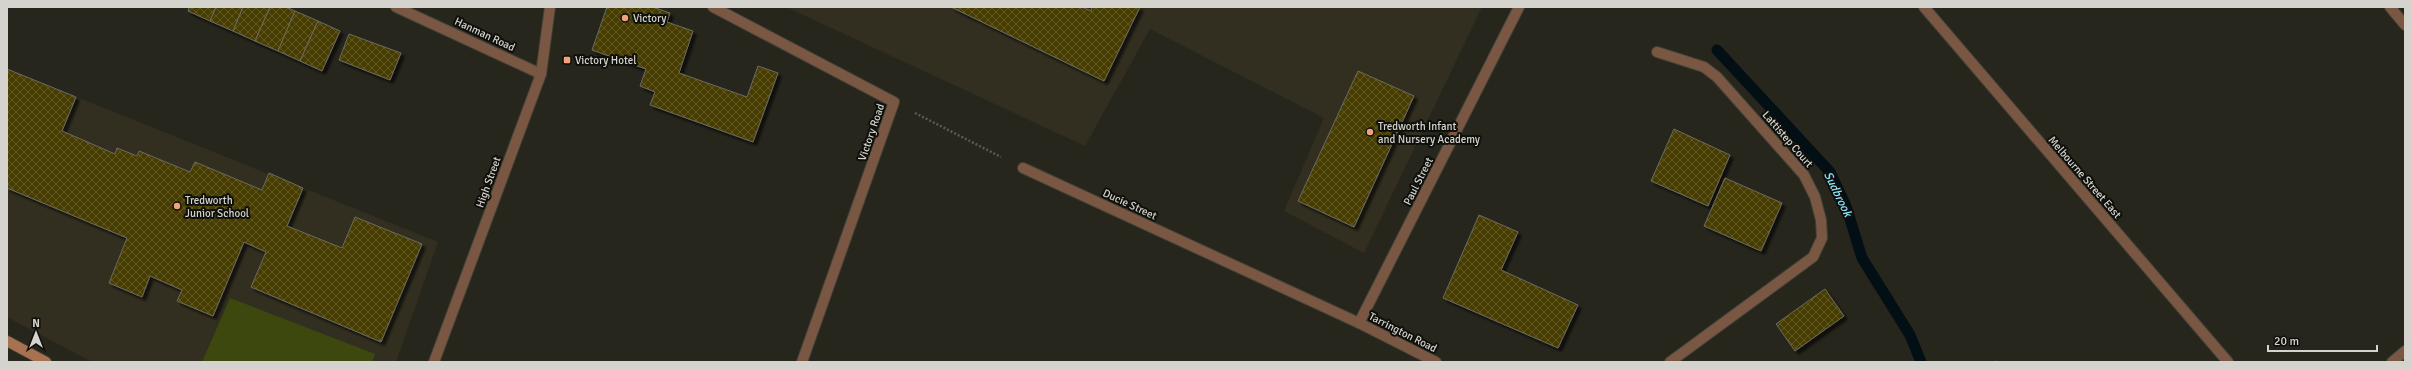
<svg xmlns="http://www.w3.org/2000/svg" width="2412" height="369" font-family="Signika,sans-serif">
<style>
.built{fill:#322f20}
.green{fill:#3c480e}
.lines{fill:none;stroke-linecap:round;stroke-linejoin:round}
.stream{stroke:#020f14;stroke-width:11}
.building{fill:url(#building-cross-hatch);stroke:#6c6a60;filter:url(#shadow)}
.lane-casing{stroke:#434239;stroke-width:12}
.street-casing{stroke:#434239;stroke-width:12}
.secondary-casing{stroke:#434239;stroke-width:12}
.path{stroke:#5b5a52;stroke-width:2.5;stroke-dasharray:2 2;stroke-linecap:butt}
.lane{stroke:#795742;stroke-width:10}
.street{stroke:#795742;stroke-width:10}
.secondary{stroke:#a87250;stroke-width:10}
.poi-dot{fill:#f1a17d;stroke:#0f0f0b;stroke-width:1.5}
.labels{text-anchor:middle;stroke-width:4;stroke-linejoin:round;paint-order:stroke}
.poi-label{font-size:11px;fill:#d4d3cd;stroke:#0f0f0b;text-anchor:start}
.street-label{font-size:11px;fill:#d4d3cd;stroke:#0f0f0b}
.water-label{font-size:12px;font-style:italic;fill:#8be5fd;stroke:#0f0f0b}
</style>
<defs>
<pattern id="building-cross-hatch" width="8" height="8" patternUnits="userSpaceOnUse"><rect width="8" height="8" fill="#473e01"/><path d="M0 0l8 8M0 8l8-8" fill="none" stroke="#615925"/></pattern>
<filter id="shadow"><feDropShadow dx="3.5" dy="3.5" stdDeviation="1" flood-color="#0009"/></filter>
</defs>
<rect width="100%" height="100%" fill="#27261d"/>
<g class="built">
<path d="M786 7H1482L1364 253 1284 211 1324 118 1150 29 1085 146Z"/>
<path d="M7 69 438 242 396 362H92L7 317Z"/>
</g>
<path class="green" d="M230 298 375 354 372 362H202Z"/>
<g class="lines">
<path class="stream" d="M1717 50 1830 172 1846 206 1862 258 1910 335 1921 362"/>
</g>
<g class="building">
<path d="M189 7H216L210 21 188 11Z"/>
<path d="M216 7H243L233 31 210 21Z"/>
<path d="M243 7H270L255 41 233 31Z"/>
<path d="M270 7H286L295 11 278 51 255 41Z"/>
<path d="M607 7H653L670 13 667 22 693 31 679 73 747 97 758 66 778 73 753 142 650 105 655 92 640 86 646 69 592 50Z"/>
<path d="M951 7H1082L1091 11 1092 7H1140L1104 81Z"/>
<path d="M295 11 318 21 300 61 278 51Z"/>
<path d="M318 21 340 31 322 71 300 61Z"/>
<path d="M349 34 401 53 390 80 339 60Z"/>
<path d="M7 69 76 97 62 131 115 154 117 148 137 156 139 151 190 172 195 162 262 190 269 173 303 188 287 226 342 248 355 217 422 244 381 342 251 287 266 252 244 242 213 316 177 301 182 290 150 276 142 297 109 283 127 238 7 188Z"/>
<path d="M1358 71 1414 96 1354 227 1298 201Z"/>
<path d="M1674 129 1730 155 1708 206 1651 181Z"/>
<path d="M1725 178 1782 203 1761 251 1704 226Z"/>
<path d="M1479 215 1518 232 1501 270 1578 305 1558 348 1443 298Z"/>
<path d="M1825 289 1844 316 1795 351 1776 324Z"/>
</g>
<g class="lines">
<defs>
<path id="lane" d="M1657 52 1704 67 1717 77 1804 175 1815 197 1821 220 1822 238 1813 257 1670 362"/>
<g id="street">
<path d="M396 7 541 74"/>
<path d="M713 7 894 102 802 362"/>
<path d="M1924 7 2228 362"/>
<path d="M2390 7 2405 25"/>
<path d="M1023 168 1359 323 1436 362"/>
<path d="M1359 323 1519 7"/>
<path d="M434 362 541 74 550 7"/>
<path d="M2392 362 2405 351"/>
</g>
<path id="secondary" d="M7 341 46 362"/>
</defs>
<use href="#lane" class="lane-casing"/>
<use href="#street" class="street-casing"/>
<use href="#secondary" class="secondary-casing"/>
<g class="path">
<path d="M915 113 1001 157"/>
<path d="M1995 362H1998"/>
</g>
<use href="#lane" class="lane"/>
<use href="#street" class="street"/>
<use href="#secondary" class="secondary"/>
</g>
<g class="poi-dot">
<circle cx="625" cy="18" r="4"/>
<rect x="563" y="56" width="8" height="8" rx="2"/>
<circle cx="1370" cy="132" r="4"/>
<circle cx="177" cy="206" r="4"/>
</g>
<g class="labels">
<g class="poi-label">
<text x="633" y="22">Victory</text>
<text x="575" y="64">Victory Hotel</text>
<text x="1378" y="130">Tredworth Infant<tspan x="1378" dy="13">and Nursery Academy</tspan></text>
<text x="185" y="204">Tredworth<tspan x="185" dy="13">Junior School</tspan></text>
</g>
<g class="street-label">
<text transform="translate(485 34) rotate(25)" y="4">Hanman Road</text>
<text transform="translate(871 132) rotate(-71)" y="4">Victory Road</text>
<text transform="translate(1788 139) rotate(49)" y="4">Lattistep Court</text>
<text transform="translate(2085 177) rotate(49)" y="4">Melbourne Street East</text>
<text transform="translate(1418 181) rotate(-63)" y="4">Paul Street</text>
<text transform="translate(488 182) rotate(-70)" y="4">High Street</text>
<text transform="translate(1130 204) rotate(25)" y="4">Ducie Street</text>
<text transform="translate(1403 332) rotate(27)" y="4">Tarrington Road</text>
</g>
<g class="water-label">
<text transform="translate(1838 194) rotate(64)" y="4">Sudbrook</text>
</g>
</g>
<rect width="2412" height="369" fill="none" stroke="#d4d3cd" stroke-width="16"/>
<g transform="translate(36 333)" stroke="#0f0f0b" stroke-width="3" paint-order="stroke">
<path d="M0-3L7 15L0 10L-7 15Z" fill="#d4d3cd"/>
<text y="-6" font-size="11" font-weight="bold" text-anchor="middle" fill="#d4d3cd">N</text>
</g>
<path d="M2268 345v6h109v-6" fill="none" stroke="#d4d3cd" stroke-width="2"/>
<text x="2274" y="345" font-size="12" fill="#d4d3cd" stroke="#0f0f0b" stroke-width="3" paint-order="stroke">20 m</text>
</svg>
